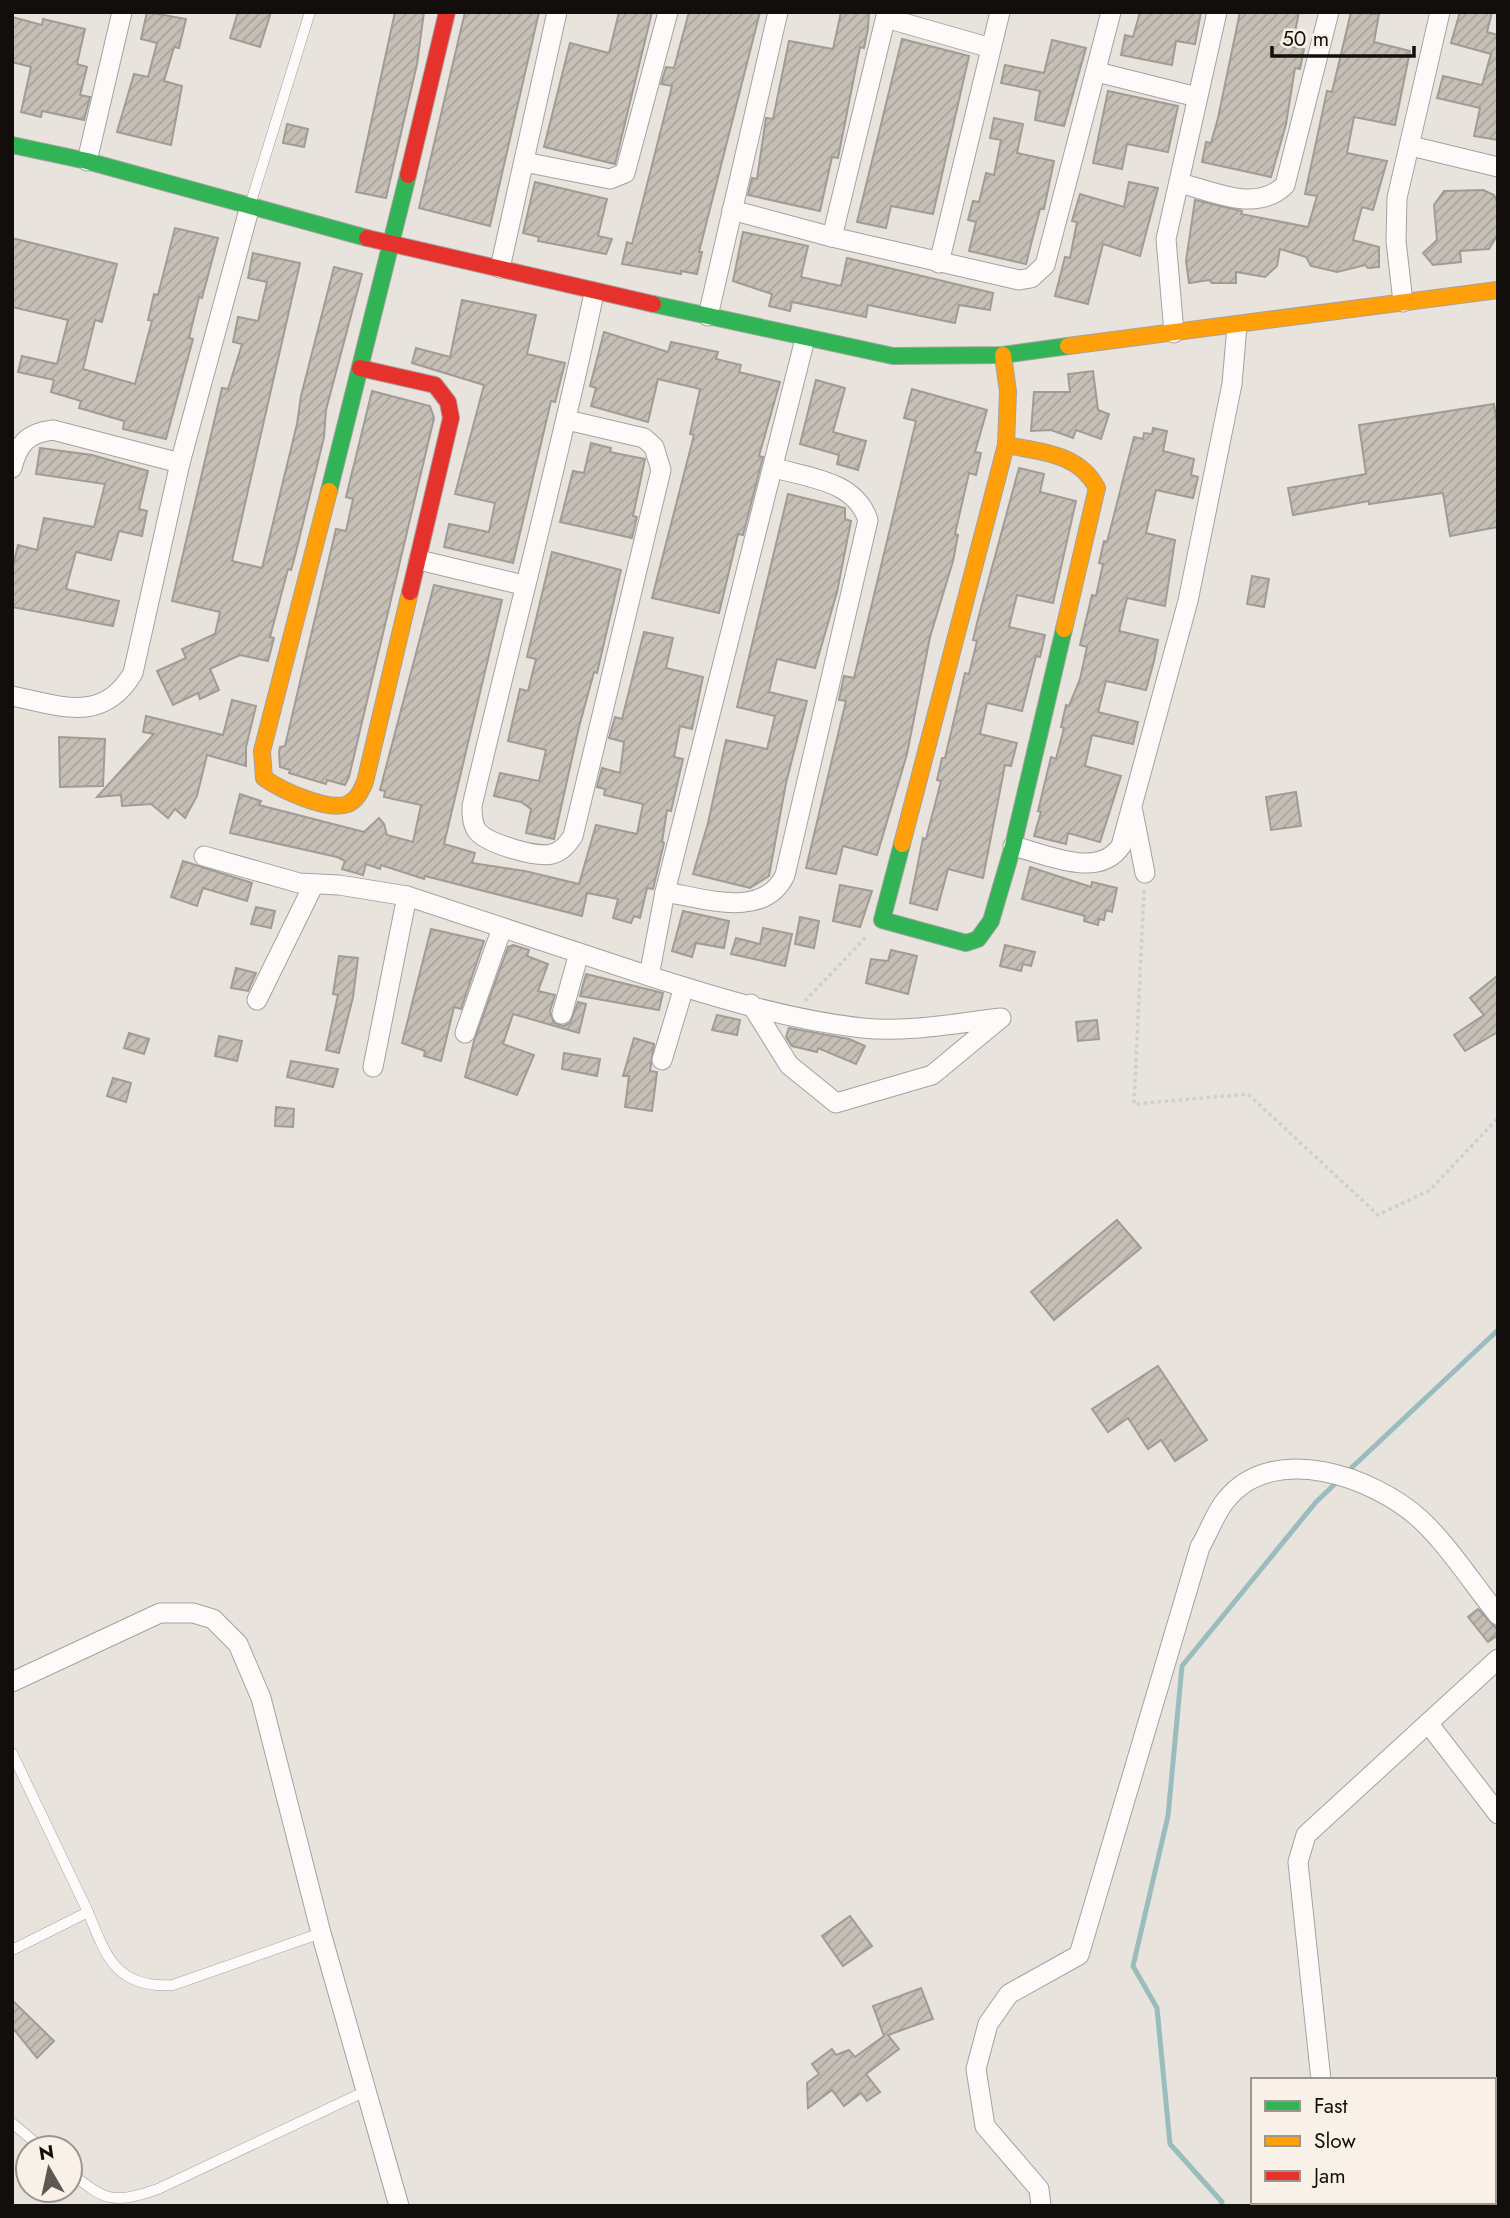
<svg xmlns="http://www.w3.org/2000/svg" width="1510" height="2218" font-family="Jost,sans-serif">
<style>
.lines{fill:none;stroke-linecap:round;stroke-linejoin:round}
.stream{stroke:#9abcbd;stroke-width:5}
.building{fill:url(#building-hatch);stroke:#9f9c97;stroke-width:2}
.lane-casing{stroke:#a5a29d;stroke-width:11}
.street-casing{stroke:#a5a29d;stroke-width:21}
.fast-casing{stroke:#a5a29d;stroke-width:18}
.slow-casing{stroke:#a5a29d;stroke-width:18}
.jam-casing{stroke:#a5a29d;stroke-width:18}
.path{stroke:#d0cfce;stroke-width:3.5;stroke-dasharray:3.5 3.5;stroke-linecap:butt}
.lane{stroke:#fcfbfa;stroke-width:10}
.street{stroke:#fcfbfa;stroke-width:19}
.fast{stroke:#30b455;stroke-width:16}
.slow{stroke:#ff9f0a;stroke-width:16}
.jam{stroke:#e5322d;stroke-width:16}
</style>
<defs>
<pattern id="building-hatch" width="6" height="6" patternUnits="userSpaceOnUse" patternTransform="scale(1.75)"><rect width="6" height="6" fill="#c6bfb6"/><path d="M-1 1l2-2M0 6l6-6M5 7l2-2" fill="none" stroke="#a9a39b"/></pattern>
</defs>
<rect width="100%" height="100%" fill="#e8e3dd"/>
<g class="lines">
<g class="stream">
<path d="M1347 1472 1498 1330"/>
<path d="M1221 2206 1222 2202 1170 2144 1157 2008 1133 1966 1168 1816 1182 1666 1316 1502 1338 1481"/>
</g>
</g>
<g class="building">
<path d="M147 12 186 19 179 48 174 47 164 81 182 86 171 145 117 132 134 74 148 77 157 43 141 39Z"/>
<path d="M238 12H271L260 47 230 38Z"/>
<path d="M395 12H424L417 64 386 198 356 192Z"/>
<path d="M465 12H539L490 226 419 208Z"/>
<path d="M619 12H652L615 164 544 147 570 43 609 53Z"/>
<path d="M689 12H760L699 252H702L697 274 681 271V274L622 264 627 242 632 244 672 86 661 84 666 67 674 68Z"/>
<path d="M841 12H869L868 28 864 48 860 47 838 158 832 157 820 211 748 195 752 178 757 179 766 118 773 119 789 41 833 49Z"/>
<path d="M1140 12H1201L1195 44 1176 41 1172 65 1121 55 1125 35 1133 37Z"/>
<path d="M1240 12H1299L1292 47 1304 49 1300 69 1295 68 1286 124 1271 177 1202 162 1206 142 1211 143 1218 118Z"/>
<path d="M1351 12 1379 14 1374 42 1410 51 1395 125 1354 117 1347 153 1387 161 1373 210 1362 207 1353 240 1379 247V267L1368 268 1365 265 1337 272 1311 266 1306 257 1280 249 1277 266 1265 277 1236 272V283H1212L1209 280 1189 283 1186 261 1195 200 1242 211 1241 214 1308 227 1317 196 1305 194 1327 91 1332 92Z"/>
<path d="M1460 12H1492L1487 32 1498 35V140L1474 136 1480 108 1437 98 1443 76 1482 85 1491 54 1451 43Z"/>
<path d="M12 17 42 25 43 19 85 29 77 64 87 67 80 95 90 97 84 120 42 111 41 117 21 112 31 67 12 62Z"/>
<path d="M902 39 969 56 933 214 891 206 886 228 857 222Z"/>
<path d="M1052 40 1086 48 1064 126 1035 120 1040 91 1001 83 1005 65 1044 73Z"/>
<path d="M1108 91 1178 106 1168 152 1127 144 1122 169 1093 163Z"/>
<path d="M994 118 1023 124 1017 153 1054 161 1044 209H1040L1026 264 969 251 976 222 968 220 973 201 979 202 986 173 994 175 1001 140 990 138Z"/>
<path d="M287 124 308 129 304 147 283 143Z"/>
<path d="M535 182 607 199 598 236 612 239 606 254 538 241 539 237 523 233Z"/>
<path d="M1129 182 1158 188 1140 256 1103 244 1088 304 1055 296 1065 257 1070 258 1077 222 1072 221 1080 194 1124 207Z"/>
<path d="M1483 190 1494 195 1498 203V234L1489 249 1460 251 1461 262 1433 265 1423 253 1437 240 1434 205 1444 191Z"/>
<path d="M175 228 218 238 202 298 199 297 189 338 193 339 166 439 123 429 124 421 79 408 81 401 51 392 54 380 18 372 22 356 57 364 68 320 12 307V238L117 264 102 322 95 320 83 369 135 384 152 321 148 320 154 294 158 295Z"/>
<path d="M743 232 808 246 801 277 841 286 847 258 993 293 990 310 959 305 955 323 868 305 866 317 792 302 790 311 769 306 772 294 733 281Z"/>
<path d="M253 253 300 263 232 561 262 568 297 424 301 396 334 267 362 274 326 410 324 437 295 556 291 570 288 569 270 637 274 638 268 661 240 655 210 669 219 690 200 699 198 693 173 705 157 671 186 658 182 649 215 634 220 612 172 601 222 388 228 389 242 344 233 342 238 317 258 321 267 282 248 278Z"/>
<path d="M462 300 536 315 527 354 565 363 555 402 551 401 513 563 444 547 449 524 489 532 495 503 455 494 484 385 412 363 416 348 450 357Z"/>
<path d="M604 332 668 352 671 342 718 352 716 359 741 365 739 372 780 382 759 456 763 457 743 535 738 534 719 613 652 598 694 435 690 434 700 389 658 379 648 422 591 406 596 388 590 386Z"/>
<path d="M1093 371 1098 410 1109 414 1101 439 1076 430 1073 438 1051 430 1031 431 1034 392H1070L1068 374Z"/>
<path d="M816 380 845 388 833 432 866 441 858 470 837 464 839 455 800 444Z"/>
<path d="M912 389 987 410 975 452 981 453 976 475 969 473 955 534 958 535 953 561 930 637 907 754 877 855 843 846 836 874 806 868 846 701 839 700 844 676 854 678 916 421 904 418Z"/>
<path d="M372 391 430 406 434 418 349 777 345 785 327 780 326 784 289 773 290 770 280 767 279 752 280 747 285 746 336 529 346 531 353 499 346 497Z"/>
<path d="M1494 404 1498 432V527L1450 536 1443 493 1369 504V501L1293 515 1288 488 1366 474 1359 425Z"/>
<path d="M1153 428 1167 431 1163 451 1194 459 1191 475 1198 477 1193 498 1156 490 1146 533 1175 540 1165 606 1127 598 1119 631 1158 640 1154 661 1146 690 1106 681 1098 712 1138 722 1133 744 1092 735 1085 766 1121 776 1100 842 1068 833 1066 844 1034 836 1041 812 1038 811 1051 757 1056 759 1064 728 1061 727 1066 705 1069 706 1080 679 1087 647 1080 645 1092 595 1096 596 1103 564 1099 563 1104 541 1107 542 1134 437 1143 439 1144 433 1152 434Z"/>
<path d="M591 443 611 448 610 452 645 459 633 516 637 517 632 538 560 522 573 471 584 473Z"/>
<path d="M40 448 92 455 148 471 139 509 147 511 142 536 119 531 111 560 76 552 66 589 119 601 113 626 12 607V569L18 545 37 550 44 518 94 527 105 484 36 474Z"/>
<path d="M1019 468 1044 474 1040 492 1076 501 1053 603 1017 595 1009 627 1045 635 1040 657 1036 656 1022 711 987 703 980 734 1017 743 1011 766 1005 765 983 878 948 869 937 910 910 903 923 838 926 839 941 781 937 780 942 758H945L965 673 969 674 977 641 973 640 978 619Z"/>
<path d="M788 494 845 508V519L851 521 837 592 815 668 777 659 769 692 807 701 786 783 769 876 750 888 693 874 708 823 726 740 767 749 775 716 737 707Z"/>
<path d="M552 552 621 570 597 673 594 672 579 727 554 839 526 833 531 809 521 802 494 796 500 773 539 781 546 750 508 741 520 689 528 691 536 659 527 657Z"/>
<path d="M1252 576 1269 579 1264 607 1247 604Z"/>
<path d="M434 585 502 600 444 844 475 853 472 863 525 871 579 884 596 825 637 834 643 804 604 795 605 789 597 787 602 768 620 773 624 742 609 738 615 717 622 719 644 632 673 638 666 668 703 677 692 729 680 726 674 757 683 759 671 811 667 810 662 842 664 843 653 889 647 888 640 918 634 916 631 923 613 918 618 899 587 893 582 916 425 876 424 879 381 865 380 869 366 864 363 875 342 869 345 861 337 857 230 833 240 794 261 801 259 805 364 832 379 818 384 824 387 835 413 842 421 805 384 797 385 791 380 790Z"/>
<path d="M232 700 256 706 246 747V766L207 755 197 796 185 818 175 809 168 818 151 804 122 806 121 795 97 797 154 734 143 732 146 716 223 735Z"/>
<path d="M59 737 105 739 103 786 60 787Z"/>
<path d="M1296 792 1301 826 1271 830 1266 797Z"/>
<path d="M183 861 252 883 247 901 203 888 197 906 171 897Z"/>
<path d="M1030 867 1091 887 1092 882 1117 888 1112 912 1106 910 1104 920 1099 919 1098 925 1084 921 1085 916 1022 899Z"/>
<path d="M840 885 872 891 860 927 833 921Z"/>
<path d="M256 907 275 911 271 928 251 924Z"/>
<path d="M683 911 729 921 724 948 696 943 692 957 672 951Z"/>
<path d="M800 917 819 921 814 948 795 944Z"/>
<path d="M763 928 792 934 785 966 731 954 736 938 760 944Z"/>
<path d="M431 929 484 941 461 1009 454 1007 441 1061 424 1056 425 1051 402 1043Z"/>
<path d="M513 945 529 950 527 956 548 964 538 991 555 995 550 1011 554 1023 564 1026 570 1023 578 1002 586 1004 579 1033 513 1014 503 1044 534 1055 517 1095 465 1077 474 1041 508 947Z"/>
<path d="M1005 945 1035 952 1031 966 1023 964 1021 971 1000 966Z"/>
<path d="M891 950 917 956 908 994 866 983 871 959 888 961Z"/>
<path d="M339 956 358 958 353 997 339 1053 326 1050 338 995 333 994Z"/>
<path d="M236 968 256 973 248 991 231 988Z"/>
<path d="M586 974 663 993 659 1010 580 996Z"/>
<path d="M1498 975V1032L1465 1051 1454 1035 1484 1015 1470 998Z"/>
<path d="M717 1015 740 1020 737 1035 712 1030Z"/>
<path d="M1097 1020 1099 1039 1078 1041 1076 1022Z"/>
<path d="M789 1028 849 1039 865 1046 856 1064 818 1048 817 1052 792 1046 786 1037Z"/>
<path d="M129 1033 149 1039 144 1054 124 1048Z"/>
<path d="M219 1036 242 1041 237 1061 215 1056Z"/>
<path d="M634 1038 654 1044 650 1071 657 1072 652 1111 625 1107 629 1076H623Z"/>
<path d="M564 1053 600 1059 597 1076 562 1069Z"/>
<path d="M291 1061 338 1069 333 1087 287 1077Z"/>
<path d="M113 1078 131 1083 126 1102 107 1096Z"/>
<path d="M276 1107 294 1109 293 1127 275 1126Z"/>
<path d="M1117 1220 1141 1248 1054 1320 1031 1292Z"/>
<path d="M1158 1366 1207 1440 1175 1461 1161 1440 1148 1449 1128 1418 1108 1432 1092 1409Z"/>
<path d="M1478 1609 1498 1630V1635L1488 1642 1468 1617Z"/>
<path d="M850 1916 872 1946 843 1966 822 1936Z"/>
<path d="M921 1988 933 2019 888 2035 899 2049 866 2074 880 2092 867 2101 861 2093 844 2106 832 2090 808 2108 807 2083 819 2074 812 2064 832 2049 836 2055 849 2050 855 2057 884 2036 873 2006Z"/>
<path d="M12 2000 54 2041 37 2058 12 2027Z"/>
</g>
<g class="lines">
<defs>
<g id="lane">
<path d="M251 202 310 12"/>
<path d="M12 1753 88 1912 12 1950"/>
<path d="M88 1912C106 1957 117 1989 173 1985L321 1933"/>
<path d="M12 2123 42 2148"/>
<path d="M70 2172C106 2202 114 2204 158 2189L366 2091"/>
</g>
<g id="street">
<path d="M886 18 991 48"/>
<path d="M1097 72 1197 97"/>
<path d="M1411 146 1498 167"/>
<path d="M87 161 122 12"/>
<path d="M524 162 610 179 625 173 668 12"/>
<path d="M1180 183C1214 192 1257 213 1285 185L1329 12"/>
<path d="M732 210 832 237 1019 280 1031 278 1045 265 1111 12"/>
<path d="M832 237 887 12"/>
<path d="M939 263 1000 12"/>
<path d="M500 268 557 12"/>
<path d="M1403 302 1396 241 1397 198 1440 12"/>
<path d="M708 316 778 12"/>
<path d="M1174 333 1166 239 1217 12"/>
<path d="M567 420 644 438 654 447 661 470 573 836C567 845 562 851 552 854 537 858 489 844 478 832 472 825 472 815 472 806 512 635 558 465 594 293"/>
<path d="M12 468C18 443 28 433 53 430L180 463"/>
<path d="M419 560 523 585"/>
<path d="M12 696C61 706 103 724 133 673L180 463 250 206"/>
<path d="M1133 812 1145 873"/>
<path d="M1013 846C1046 854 1098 880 1121 846L1188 601 1232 384 1237 326"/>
<path d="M204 856 299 883 339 885 407 896 649 976C718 998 790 1020 862 1028 908 1033 955 1023 1001 1018L932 1075 836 1103 789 1065 751 1004"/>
<path d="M665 892C704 898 764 920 785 875L868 520C855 481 810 478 775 468"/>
<path d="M649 976 665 892 805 339"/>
<path d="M257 1000 313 886"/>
<path d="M562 1014 579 953"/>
<path d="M465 1033 502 928"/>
<path d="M662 1060 684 987"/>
<path d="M373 1067 407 896"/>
<path d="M12 1682 160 1613H193L213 1619 238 1644 261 1698 321 1933 399 2206"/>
<path d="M1428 1723 1498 1814"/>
<path d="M1321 2080 1298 1862 1306 1835 1498 1659"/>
<path d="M1336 2202V2206"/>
<path d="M1041 2206 1039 2189 985 2126 976 2069 988 2024 1009 1994 1079 1955 1200 1547C1209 1532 1215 1513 1226 1500 1273 1441 1374 1477 1420 1519 1449 1546 1473 1584 1498 1615"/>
</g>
<g id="fast">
<path d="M12 145 87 161 367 238"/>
<path d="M653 304 893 356 1003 355 1068 346"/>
<path d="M329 491 408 175"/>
<path d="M902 844 882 920 966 943 978 939 991 921 1013 846 1064 629"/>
</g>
<g id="slow">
<path d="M1068 346 1498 290"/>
<path d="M1006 445C1041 452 1079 453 1097 488L1064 629"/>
<path d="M329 491 262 751 264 778C281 790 328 812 348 804 357 800 361 791 365 782L410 592"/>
<path d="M902 844 1006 445 1008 392 1003 355"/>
</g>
<g id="jam">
<path d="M408 175 447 12"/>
<path d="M367 238 653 304"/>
<path d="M360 368 435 385 448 402 451 418 410 592"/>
</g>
</defs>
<use href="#lane" class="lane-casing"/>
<use href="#street" class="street-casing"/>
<use href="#fast" class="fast-casing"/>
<use href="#slow" class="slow-casing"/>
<use href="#jam" class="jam-casing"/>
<g class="path">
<path d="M1144 890 1134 1104 1248 1094 1378 1215 1430 1190 1498 1118"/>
<path d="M805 1001 867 936"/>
</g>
<use href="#lane" class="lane"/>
<use href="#street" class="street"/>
<use href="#fast" class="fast"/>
<use href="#slow" class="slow"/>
<use href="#jam" class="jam"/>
</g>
<rect width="1510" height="2218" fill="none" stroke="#110e0b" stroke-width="28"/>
<rect x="1251" y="2078" width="245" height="126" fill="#f9f1e7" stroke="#9c968f" stroke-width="2"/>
<rect x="1265" y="2101" width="35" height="10" fill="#30b455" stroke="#9c968f" stroke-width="2"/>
<text x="1314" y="2113" font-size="21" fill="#110e0b">Fast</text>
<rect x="1265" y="2136" width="35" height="10" fill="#ff9f0a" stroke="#9c968f" stroke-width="2"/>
<text x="1314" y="2148" font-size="21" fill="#110e0b">Slow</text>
<rect x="1265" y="2171" width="35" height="10" fill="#e5322d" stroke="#9c968f" stroke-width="2"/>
<text x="1314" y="2183" font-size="21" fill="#110e0b">Jam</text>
<g transform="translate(49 2169) rotate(351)"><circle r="33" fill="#f9f1e7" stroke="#9c968f" stroke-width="2"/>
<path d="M0-5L12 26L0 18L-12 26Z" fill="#5c5954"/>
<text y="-10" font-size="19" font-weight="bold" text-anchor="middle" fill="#110e0b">N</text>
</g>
<path d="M1272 46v10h142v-10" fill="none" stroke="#110e0b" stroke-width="3.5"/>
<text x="1282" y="46" font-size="21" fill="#110e0b" stroke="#f9f1e7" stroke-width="5" paint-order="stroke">50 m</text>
</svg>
